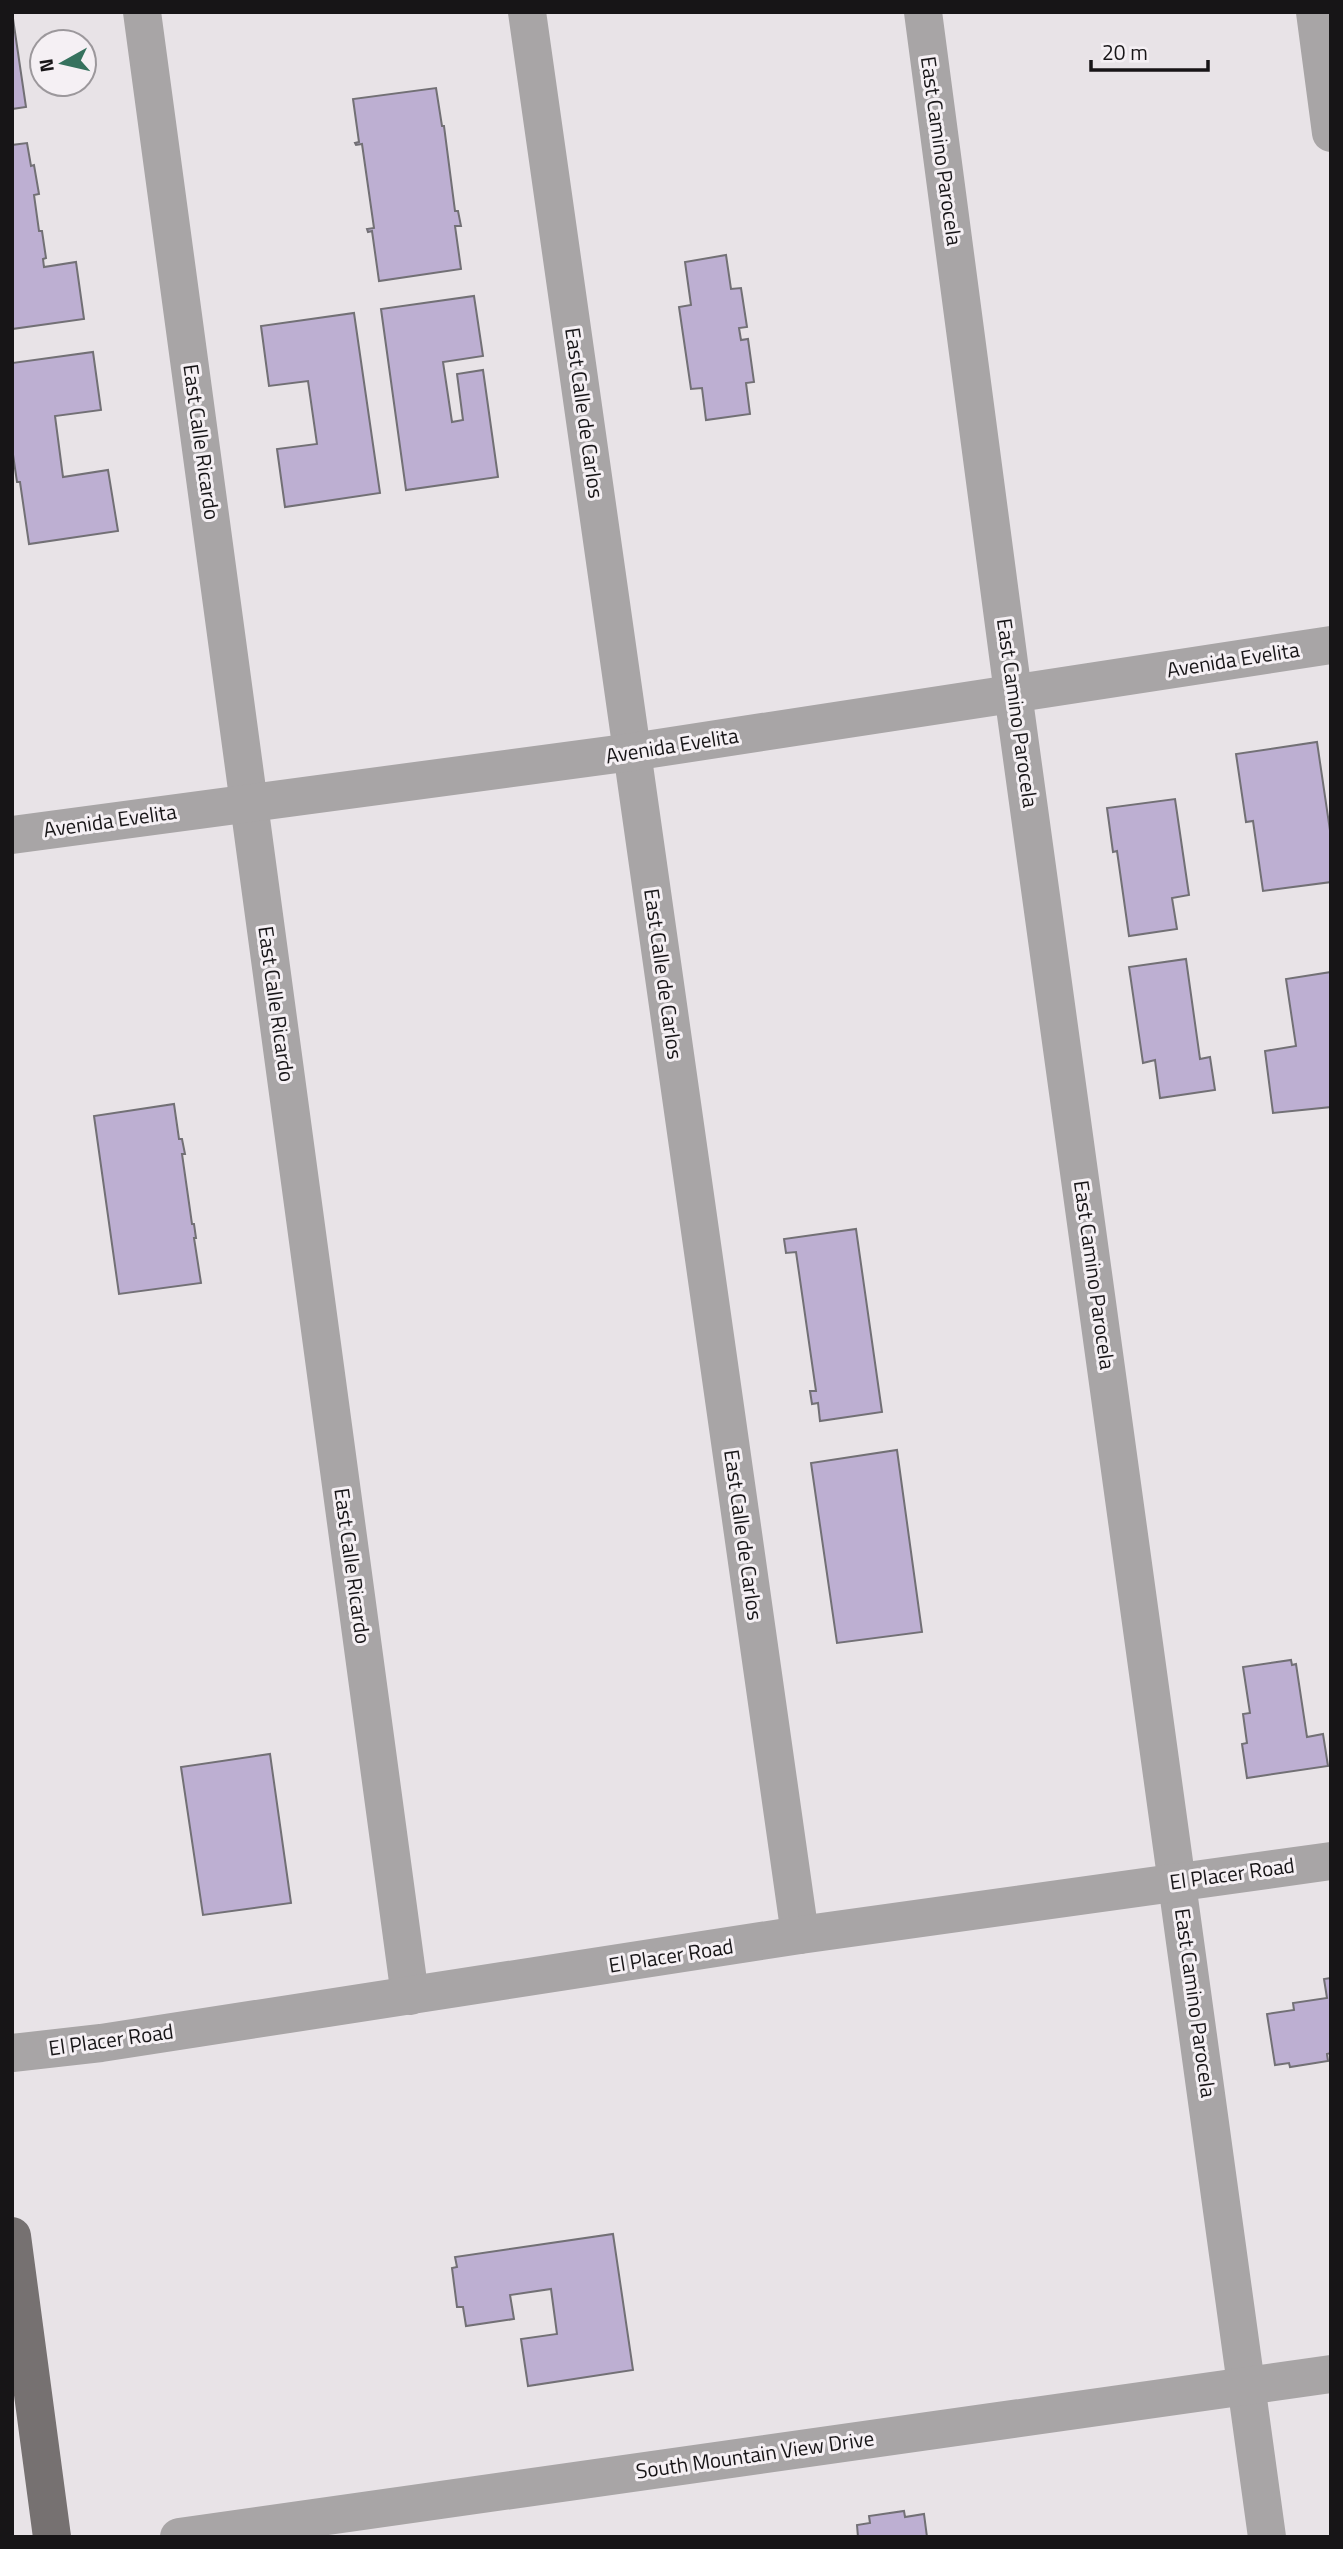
<svg xmlns="http://www.w3.org/2000/svg" width="1343" height="2549" font-family="'Titillium Web',sans-serif">
<style>
.building{fill:#bdafd2;stroke:#727075;stroke-width:2}
.lines{fill:none;stroke-linecap:round;stroke-linejoin:round}
.minor{stroke:#a8a5a6;stroke-width:38}
.major{stroke:#767171;stroke-width:38}
.labels{text-anchor:middle;stroke-width:6;stroke-linejoin:round;paint-order:stroke}
.street-label{font-size:21px;fill:#171517;stroke:#f5f0f4}
</style>
<rect width="100%" height="100%" fill="#e8e3e7"/>
<g class="building">
<path d="M12 12 26 107 12 109Z"/>
<path d="M436 88 442 126H444L455 211H458L461 226H455L461 269 379 281 372 231 368 232 367 229 374 228 362 144 356 145 355 143 359 142 353 99Z"/>
<path d="M27 143 31 166 34 165 39 194 34 195 39 231H42L46 258 43 259 44 267 76 262 84 319 12 329V145Z"/>
<path d="M726 255 731 289 741 288 747 327 739 328 741 340 748 339 754 382 746 383 750 414 706 420 702 388 691 389 679 307 691 305 685 262Z"/>
<path d="M474 296 483 356 443 362 452 422 463 420 457 374 483 370 498 477 406 490 381 309Z"/>
<path d="M354 313 380 493 285 507 277 449 317 444 308 381 269 386 261 326Z"/>
<path d="M93 352 101 410 55 416 63 477 108 470 118 531 29 544 20 482H17L12 448V363Z"/>
<path d="M1317 742 1331 837V882L1263 891 1253 821 1246 822 1236 754Z"/>
<path d="M1175 799 1189 895 1172 898 1177 929 1129 936 1117 851 1113 852 1107 808Z"/>
<path d="M1186 959 1200 1059 1210 1057 1215 1090 1160 1098 1155 1060 1143 1063 1129 967Z"/>
<path d="M1331 972V1107L1273 1113 1265 1051 1296 1046 1286 979Z"/>
<path d="M174 1104 179 1139H182L185 1154H182L192 1224H194L196 1238H194L201 1283 119 1294 94 1116Z"/>
<path d="M856 1229 882 1412 820 1421 818 1403 812 1404 810 1391H816L796 1252 786 1253 784 1239Z"/>
<path d="M897 1450 922 1632 837 1643 811 1463Z"/>
<path d="M1291 1660 1292 1665 1296 1664 1307 1737 1323 1734 1328 1766 1247 1778 1242 1744 1247 1743 1243 1714 1250 1713 1243 1667Z"/>
<path d="M270 1754 291 1903 203 1915 181 1767Z"/>
<path d="M1331 1978V2053L1327 2054 1328 2061 1290 2067 1289 2063 1275 2065 1267 2014 1294 2010 1293 2003 1327 1998 1324 1979Z"/>
<path d="M613 2234 633 2370 528 2386 521 2339 557 2334 551 2289 510 2295 514 2319 466 2326 463 2307H457L452 2268 457 2267 455 2257Z"/>
<path d="M904 2511 905 2517 924 2514 927 2537H858L857 2525 870 2523 869 2516Z"/>
</g>
<g class="lines">
<g class="minor">
<path d="M142 12 410 1996"/>
<path d="M527 12 800 1935"/>
<path d="M923 12 1013 693 1267 2537"/>
<path d="M1315 12 1331 133"/>
<path d="M12 835 632 752 1331 645"/>
<path d="M12 2053 101 2043 800 1935 1331 1861"/>
<path d="M179 2537 1331 2374"/>
</g>
<path class="major" d="M12 2236 52 2537"/>
</g>
<g class="labels">
<g class="street-label">
<text transform="translate(941 151) rotate(82)" y="7">East Camino Parocela</text>
<text transform="translate(584 413) rotate(82)" y="7">East Calle de Carlos</text>
<text transform="translate(201 442) rotate(82)" y="7">East Calle Ricardo</text>
<text transform="translate(1233 660) rotate(-9)" y="7">Avenida Evelita</text>
<text transform="translate(1017 713) rotate(82)" y="7">East Camino Parocela</text>
<text transform="translate(672 746) rotate(-9)" y="7">Avenida Evelita</text>
<text transform="translate(110 821) rotate(-8)" y="7">Avenida Evelita</text>
<text transform="translate(663 974) rotate(82)" y="7">East Calle de Carlos</text>
<text transform="translate(276 1004) rotate(82)" y="7">East Calle Ricardo</text>
<text transform="translate(1094 1275) rotate(82)" y="7">East Camino Parocela</text>
<text transform="translate(743 1535) rotate(82)" y="7">East Calle de Carlos</text>
<text transform="translate(352 1566) rotate(82)" y="7">East Calle Ricardo</text>
<text transform="translate(1232 1874) rotate(-8)" y="7">El Placer Road</text>
<text transform="translate(671 1956) rotate(-9)" y="7">El Placer Road</text>
<text transform="translate(1195 2003) rotate(82)" y="7">East Camino Parocela</text>
<text transform="translate(111 2040) rotate(-8)" y="7">El Placer Road</text>
<text transform="translate(755 2455) rotate(-8)" y="7">South Mountain View Drive</text>
</g>
</g>
<rect width="1343" height="2549" fill="none" stroke="#171517" stroke-width="28"/>
<g transform="translate(63 63) rotate(262)"><circle r="33" fill="#f5f0f4" stroke="#9c989c" stroke-width="2"/>
<path d="M0-5L12 26L0 18L-12 26Z" fill="#36725e"/>
<text y="-10" font-size="19" font-weight="bold" text-anchor="middle" fill="#171517">N</text>
</g>
<path d="M1091 60v10h117v-10" fill="none" stroke="#171517" stroke-width="3.5"/>
<text x="1102" y="60" font-size="21" fill="#171517" stroke="#f5f0f4" stroke-width="5" paint-order="stroke">20 m</text>
</svg>
